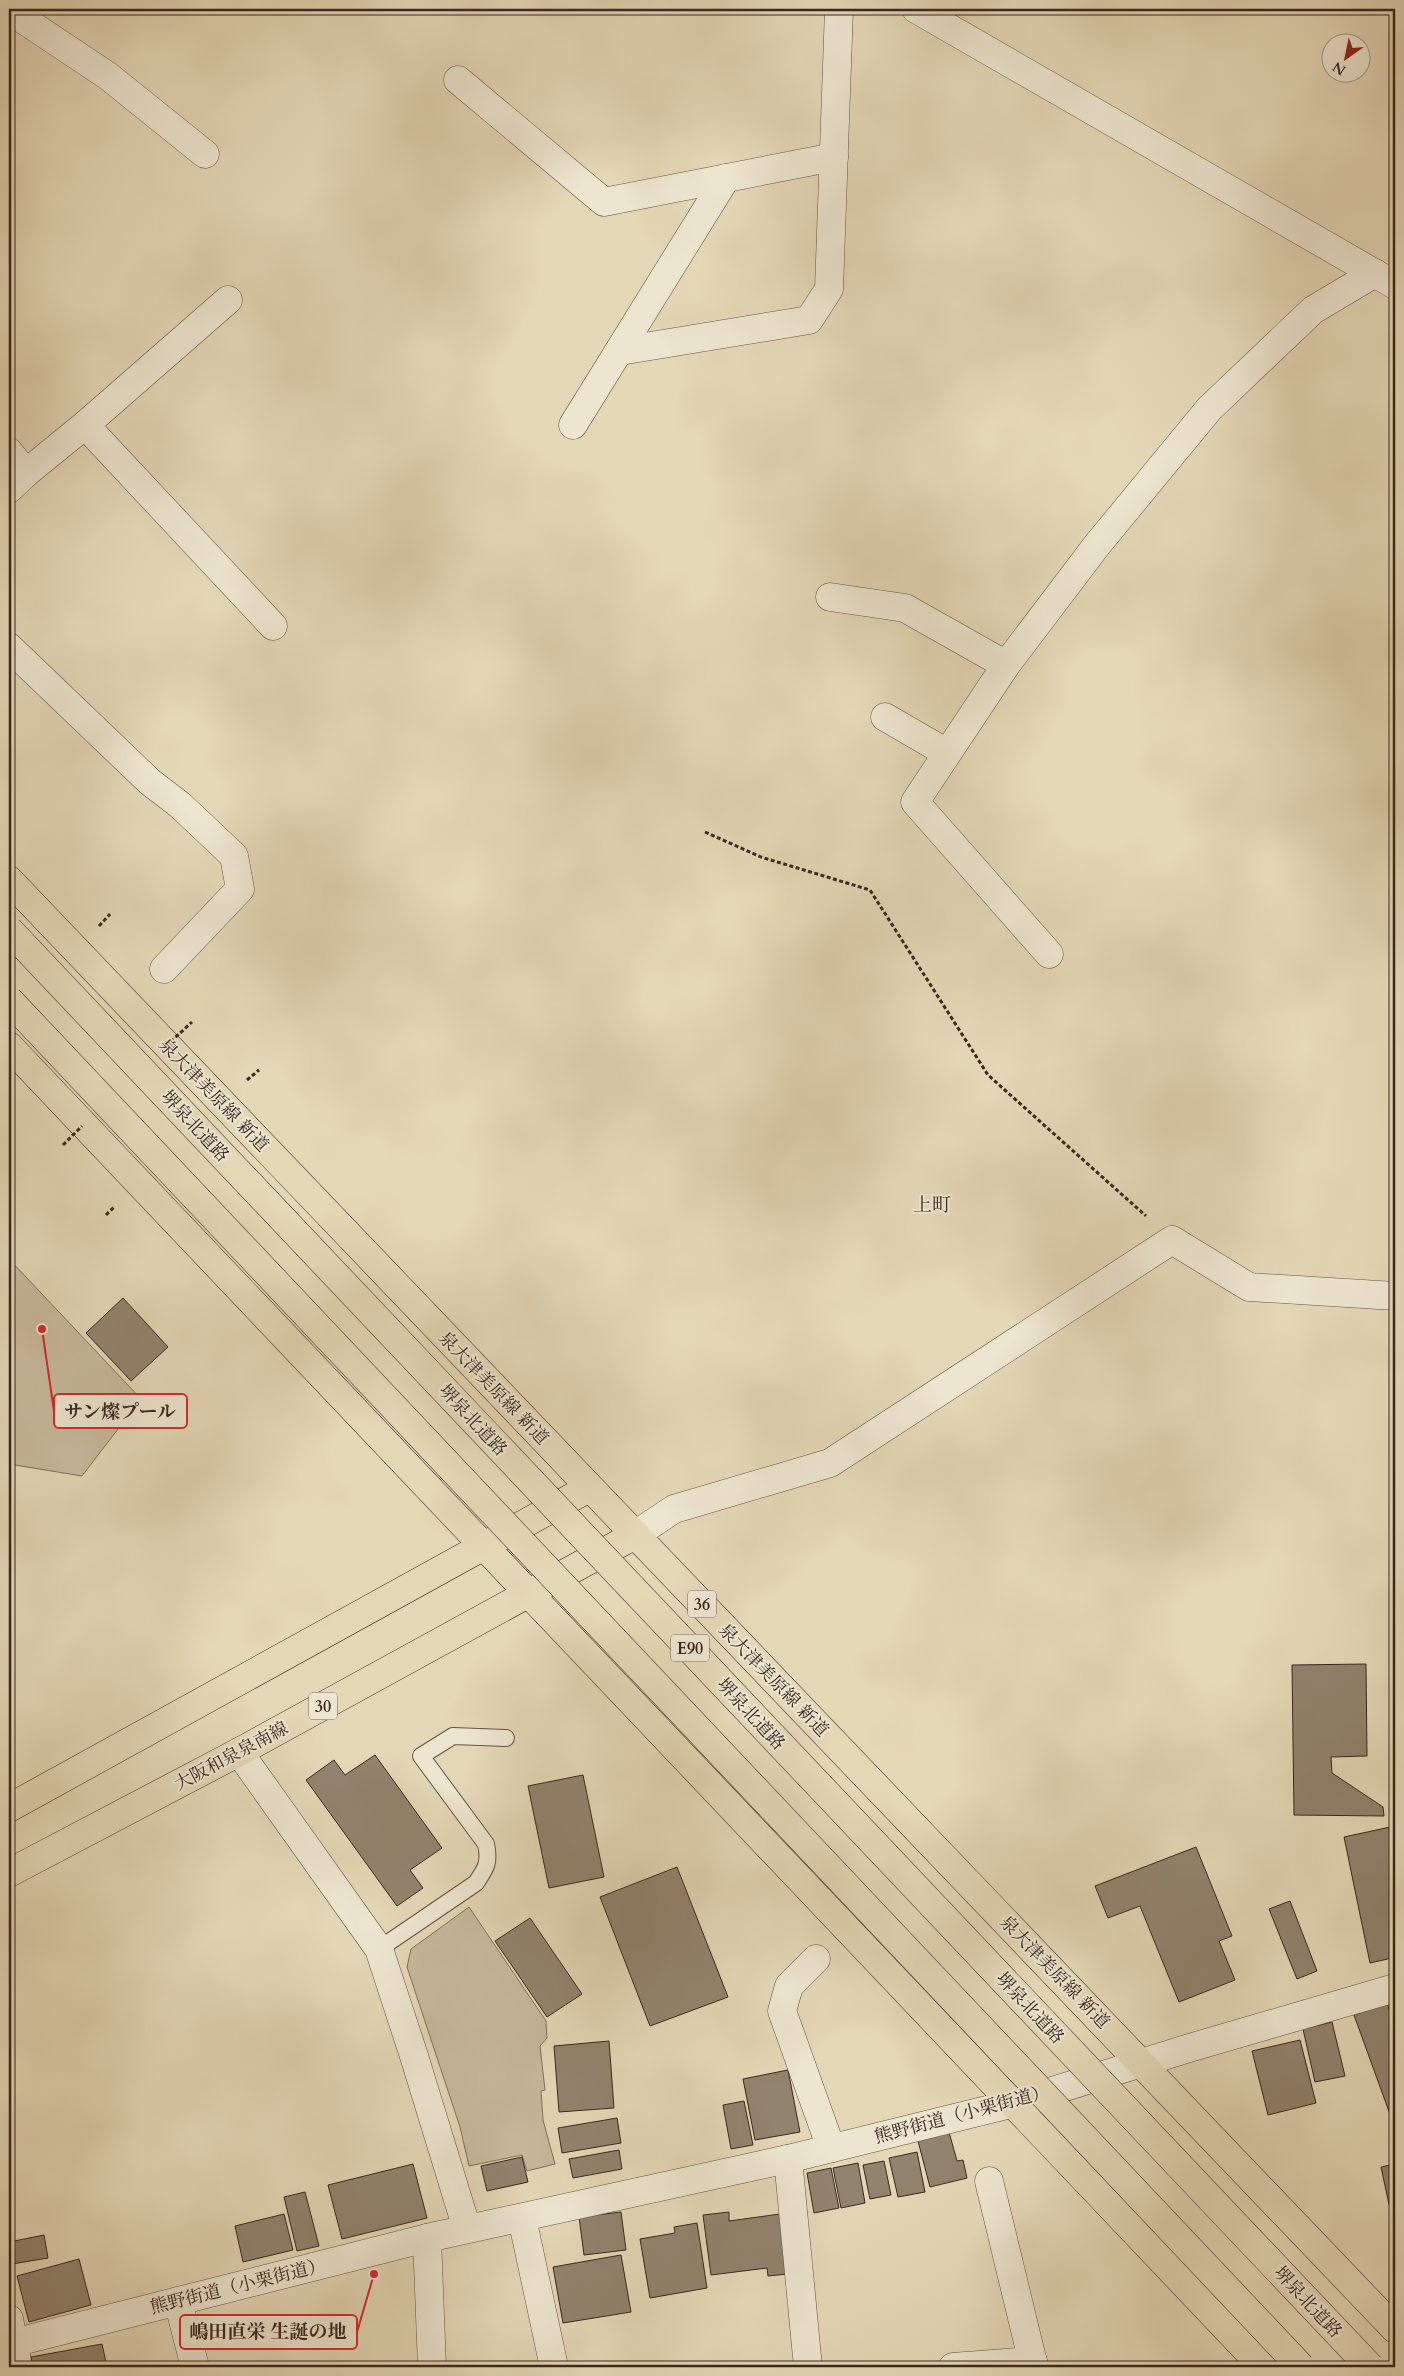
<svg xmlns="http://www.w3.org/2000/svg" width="1404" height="2376" font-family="Cardo,'Noto Serif JP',serif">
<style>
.green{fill:#c7b99c;stroke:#80705e}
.building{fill:#92836e;stroke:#3a271f}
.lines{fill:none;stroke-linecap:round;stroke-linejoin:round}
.lane-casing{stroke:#645345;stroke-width:18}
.street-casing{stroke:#645345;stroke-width:29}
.primary-casing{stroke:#3a271f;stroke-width:29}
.path{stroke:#3a271f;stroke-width:3;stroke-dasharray:4 2.5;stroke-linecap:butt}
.lane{stroke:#ede5d0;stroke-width:16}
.street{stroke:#ede5d0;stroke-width:28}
.primary{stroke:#e4d7b6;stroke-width:28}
.highway-bridge-casing{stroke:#3a271f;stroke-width:29;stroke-linecap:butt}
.path-bridge{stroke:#3a271f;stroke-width:3;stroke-dasharray:4 2.5;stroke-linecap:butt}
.highway-bridge{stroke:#e4d7b6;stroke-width:28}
.labels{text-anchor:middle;stroke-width:4;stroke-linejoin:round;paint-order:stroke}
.shield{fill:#ede5d0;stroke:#706054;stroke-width:1}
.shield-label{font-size:16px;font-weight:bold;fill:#3a271f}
.street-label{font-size:18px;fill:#3a271f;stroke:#ede5d0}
.neighbourhood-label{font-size:19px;fill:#3a271f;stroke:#ede5d0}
.leader{fill:none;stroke:#d62828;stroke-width:2}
.callout-dot{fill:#d62828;stroke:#ede5d0;stroke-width:2}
.callout{fill:#ede5d0;stroke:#d62828;stroke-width:2}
.callout-label{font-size:19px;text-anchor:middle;font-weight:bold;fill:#3a271f}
</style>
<rect width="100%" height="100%" fill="#e4d7b6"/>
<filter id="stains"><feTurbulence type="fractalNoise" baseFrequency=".004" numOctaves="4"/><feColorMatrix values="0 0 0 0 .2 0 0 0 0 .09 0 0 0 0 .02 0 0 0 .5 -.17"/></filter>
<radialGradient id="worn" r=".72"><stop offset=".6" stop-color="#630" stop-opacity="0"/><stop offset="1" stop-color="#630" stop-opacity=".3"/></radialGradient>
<g class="green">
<path d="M9 1259 141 1399 82 1476 9 1464Z"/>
<path d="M469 1907 546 2021 547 2038 540 2046 545 2090 541 2091 543 2120 555 2164 527 2171 522 2155 469 2166 460 2127 407 1967 411 1949Z"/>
</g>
<g class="building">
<path d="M123 1298 168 1347 131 1381 86 1333Z"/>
<path d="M1366 1664 1367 1756 1331 1757 1332 1773 1383 1807 1384 1816 1294 1815 1292 1665Z"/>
<path d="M375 1755 442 1848 410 1870 423 1888 397 1906 306 1780 334 1760 345 1775Z"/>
<path d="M583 1775 604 1877 549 1888 528 1786Z"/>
<path d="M1395 1826V1960L1392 1958 1370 1963 1344 1837Z"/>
<path d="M1196 1847 1232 1936 1219 1941 1235 1980 1179 2002 1140 1906 1108 1918 1095 1886Z"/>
<path d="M677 1867 728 1997 650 2026 600 1897Z"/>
<path d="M1290 1901 1317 1971 1297 1979 1269 1909Z"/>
<path d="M530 1918 582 1994 547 2017 495 1941Z"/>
<path d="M1387 2003 1395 2026V2128L1354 2015Z"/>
<path d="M1332 2022 1345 2076 1315 2082 1303 2029Z"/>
<path d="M1300 2040 1316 2103 1268 2115 1252 2051Z"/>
<path d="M609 2041 614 2108 559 2112 554 2046Z"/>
<path d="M788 2070 800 2132 755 2140 743 2079Z"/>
<path d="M744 2101 753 2145 731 2149 723 2105Z"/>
<path d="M617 2118 621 2143 562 2153 558 2128Z"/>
<path d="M949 2132 957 2161 963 2160 967 2178 930 2187 918 2141Z"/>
<path d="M619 2150 622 2169 573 2178 569 2159Z"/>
<path d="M917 2152 925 2192 898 2197 889 2158Z"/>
<path d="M522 2157 528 2182 487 2191 481 2166Z"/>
<path d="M884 2161 891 2195 870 2199 863 2165Z"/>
<path d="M858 2163 865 2203 841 2208 833 2168Z"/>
<path d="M413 2164 427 2218 342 2239 328 2185Z"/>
<path d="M1395 2164V2222L1393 2223 1381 2167Z"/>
<path d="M831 2168 839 2208 814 2213 807 2173Z"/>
<path d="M305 2192 319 2246 297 2251 284 2197Z"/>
<path d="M621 2212 626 2250 584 2255 579 2217Z"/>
<path d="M729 2212V2221L780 2214 788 2274 768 2276 767 2268 711 2275 703 2215Z"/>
<path d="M284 2214 293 2250 243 2262 235 2226Z"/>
<path d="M697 2223 707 2288 650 2298 640 2239 675 2233 674 2227Z"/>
<path d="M44 2235 48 2258 12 2264 9 2242Z"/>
<path d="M621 2255 631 2312 563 2323 553 2267Z"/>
<path d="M79 2259 91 2305 29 2322 17 2276Z"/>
<path d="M102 2344 107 2367H33L31 2357Z"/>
</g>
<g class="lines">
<defs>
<path id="lane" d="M379 1949 476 1883C486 1868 490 1863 486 1844L421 1756 453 1736 506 1738"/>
<g id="street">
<path d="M916 9 1395 285"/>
<path d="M9 10 108 76 205 154"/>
<path d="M458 80 604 202 834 157"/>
<path d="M620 351 809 320 829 289 839 9"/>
<path d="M85 425 273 626"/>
<path d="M573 425 726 178"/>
<path d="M9 452 26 473 9 489"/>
<path d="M26 473 85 425 228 300"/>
<path d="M830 597 905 608 1006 665"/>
<path d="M9 647 150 782 180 805 234 856 240 889 164 969"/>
<path d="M885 717 947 753"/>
<path d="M1049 954 915 802 1006 665 1097 545 1209 409 1313 310 1375 273"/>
<path d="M635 1535 674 1509 830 1463 1172 1240 1249 1287 1395 1296"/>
<path d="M239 1752 379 1949 414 2056 467 2229"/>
<path d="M816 1959 789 1986 782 2011 831 2148"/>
<path d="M788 2159 808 2367"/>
<path d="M989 2181 1034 2367"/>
<path d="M522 2218 554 2367"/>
<path d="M427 2238 432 2367"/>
<path d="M178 2301 195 2367"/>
<path d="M9 2319 18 2367"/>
<path d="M9 2344 427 2238 788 2159 1011 2104 1186 2049 1395 1988"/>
<path d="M953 2367 1033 2361"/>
</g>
<g id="primary">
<path d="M9 880 1395 2329"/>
<path d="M9 1046 1263 2367"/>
<path d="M9 1808 589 1488"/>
<path d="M9 1873 239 1752 635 1535"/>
</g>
</defs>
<use href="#lane" class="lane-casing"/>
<use href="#street" class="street-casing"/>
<use href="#primary" class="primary-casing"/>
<g class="path">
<path d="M705 832 761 857 870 890 988 1075 1146 1216"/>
<path d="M99 926 110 914"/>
<path d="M247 1080 259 1070"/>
<path d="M106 1215 115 1206"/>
</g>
<use href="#lane" class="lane"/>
<use href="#street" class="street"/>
<use href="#primary" class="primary"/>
<defs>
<g id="highway-bridge">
<path d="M9 930 1370 2367"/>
<path d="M9 1000 1301 2367"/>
</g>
</defs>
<use href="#highway-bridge" class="highway-bridge-casing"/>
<g class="path-bridge">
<path d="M166 1046 192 1022"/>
<path d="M63 1145 82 1126"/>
</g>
<use href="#highway-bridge" class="highway-bridge"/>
</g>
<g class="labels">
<g class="shield">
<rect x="688" y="1590.5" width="28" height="27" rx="4"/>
<rect x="671" y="1634.5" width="38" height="27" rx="4"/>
<rect x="309" y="1692.5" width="28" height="27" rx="4"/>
</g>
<g class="shield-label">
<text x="702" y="1610">36</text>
<text x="690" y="1654">E90</text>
<text x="323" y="1712">30</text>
</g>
<g class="street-label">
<text transform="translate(214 1095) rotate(46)" y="6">泉大津美原線 新道</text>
<text transform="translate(195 1126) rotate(47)" y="6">堺泉北道路</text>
<text transform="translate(494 1388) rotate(46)" y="6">泉大津美原線 新道</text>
<text transform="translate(473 1420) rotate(47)" y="6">堺泉北道路</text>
<text transform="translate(774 1680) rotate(46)" y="6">泉大津美原線 新道</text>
<text transform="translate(751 1714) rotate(47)" y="6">堺泉北道路</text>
<text transform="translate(231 1756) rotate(-28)" y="6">大阪和泉泉南線</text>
<text transform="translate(1055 1972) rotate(46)" y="6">泉大津美原線 新道</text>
<text transform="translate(1030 2008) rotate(47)" y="6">堺泉北道路</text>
<text transform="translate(962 2114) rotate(-15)" y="6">熊野街道（小栗街道）</text>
<text transform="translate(238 2286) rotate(-14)" y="6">熊野街道（小栗街道）</text>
<text transform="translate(1308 2302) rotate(47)" y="6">堺泉北道路</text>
</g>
<g class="neighbourhood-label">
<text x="932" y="1211">上町</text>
</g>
</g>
<path class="leader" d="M42 1329L54 1411M374 2274L357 2332"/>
<g class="callout-dot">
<circle cx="42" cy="1329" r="5"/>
<circle cx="374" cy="2274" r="5"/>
</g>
<g class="callout">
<rect x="54" y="1394" width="133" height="34" rx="5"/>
<rect x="180" y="2315" width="177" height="34" rx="5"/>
</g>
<g class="callout-label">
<text x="120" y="1418">サン燦プール</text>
<text x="268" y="2338">嶋田直栄 生誕の地</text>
</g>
<rect width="1404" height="2376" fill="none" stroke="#e4d7b6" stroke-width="30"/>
<rect x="10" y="10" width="1384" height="2356" fill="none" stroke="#3a271f" stroke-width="2.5"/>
<rect x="15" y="15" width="1374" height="2346" fill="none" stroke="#3a271f"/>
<g transform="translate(1346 58) rotate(213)"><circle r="24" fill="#ede5d0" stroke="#a59989"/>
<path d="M0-4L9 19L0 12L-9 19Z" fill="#8f2418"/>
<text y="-8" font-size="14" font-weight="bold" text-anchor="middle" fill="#3a271f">N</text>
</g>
<rect width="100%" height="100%" filter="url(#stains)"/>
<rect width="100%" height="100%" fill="url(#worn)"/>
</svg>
